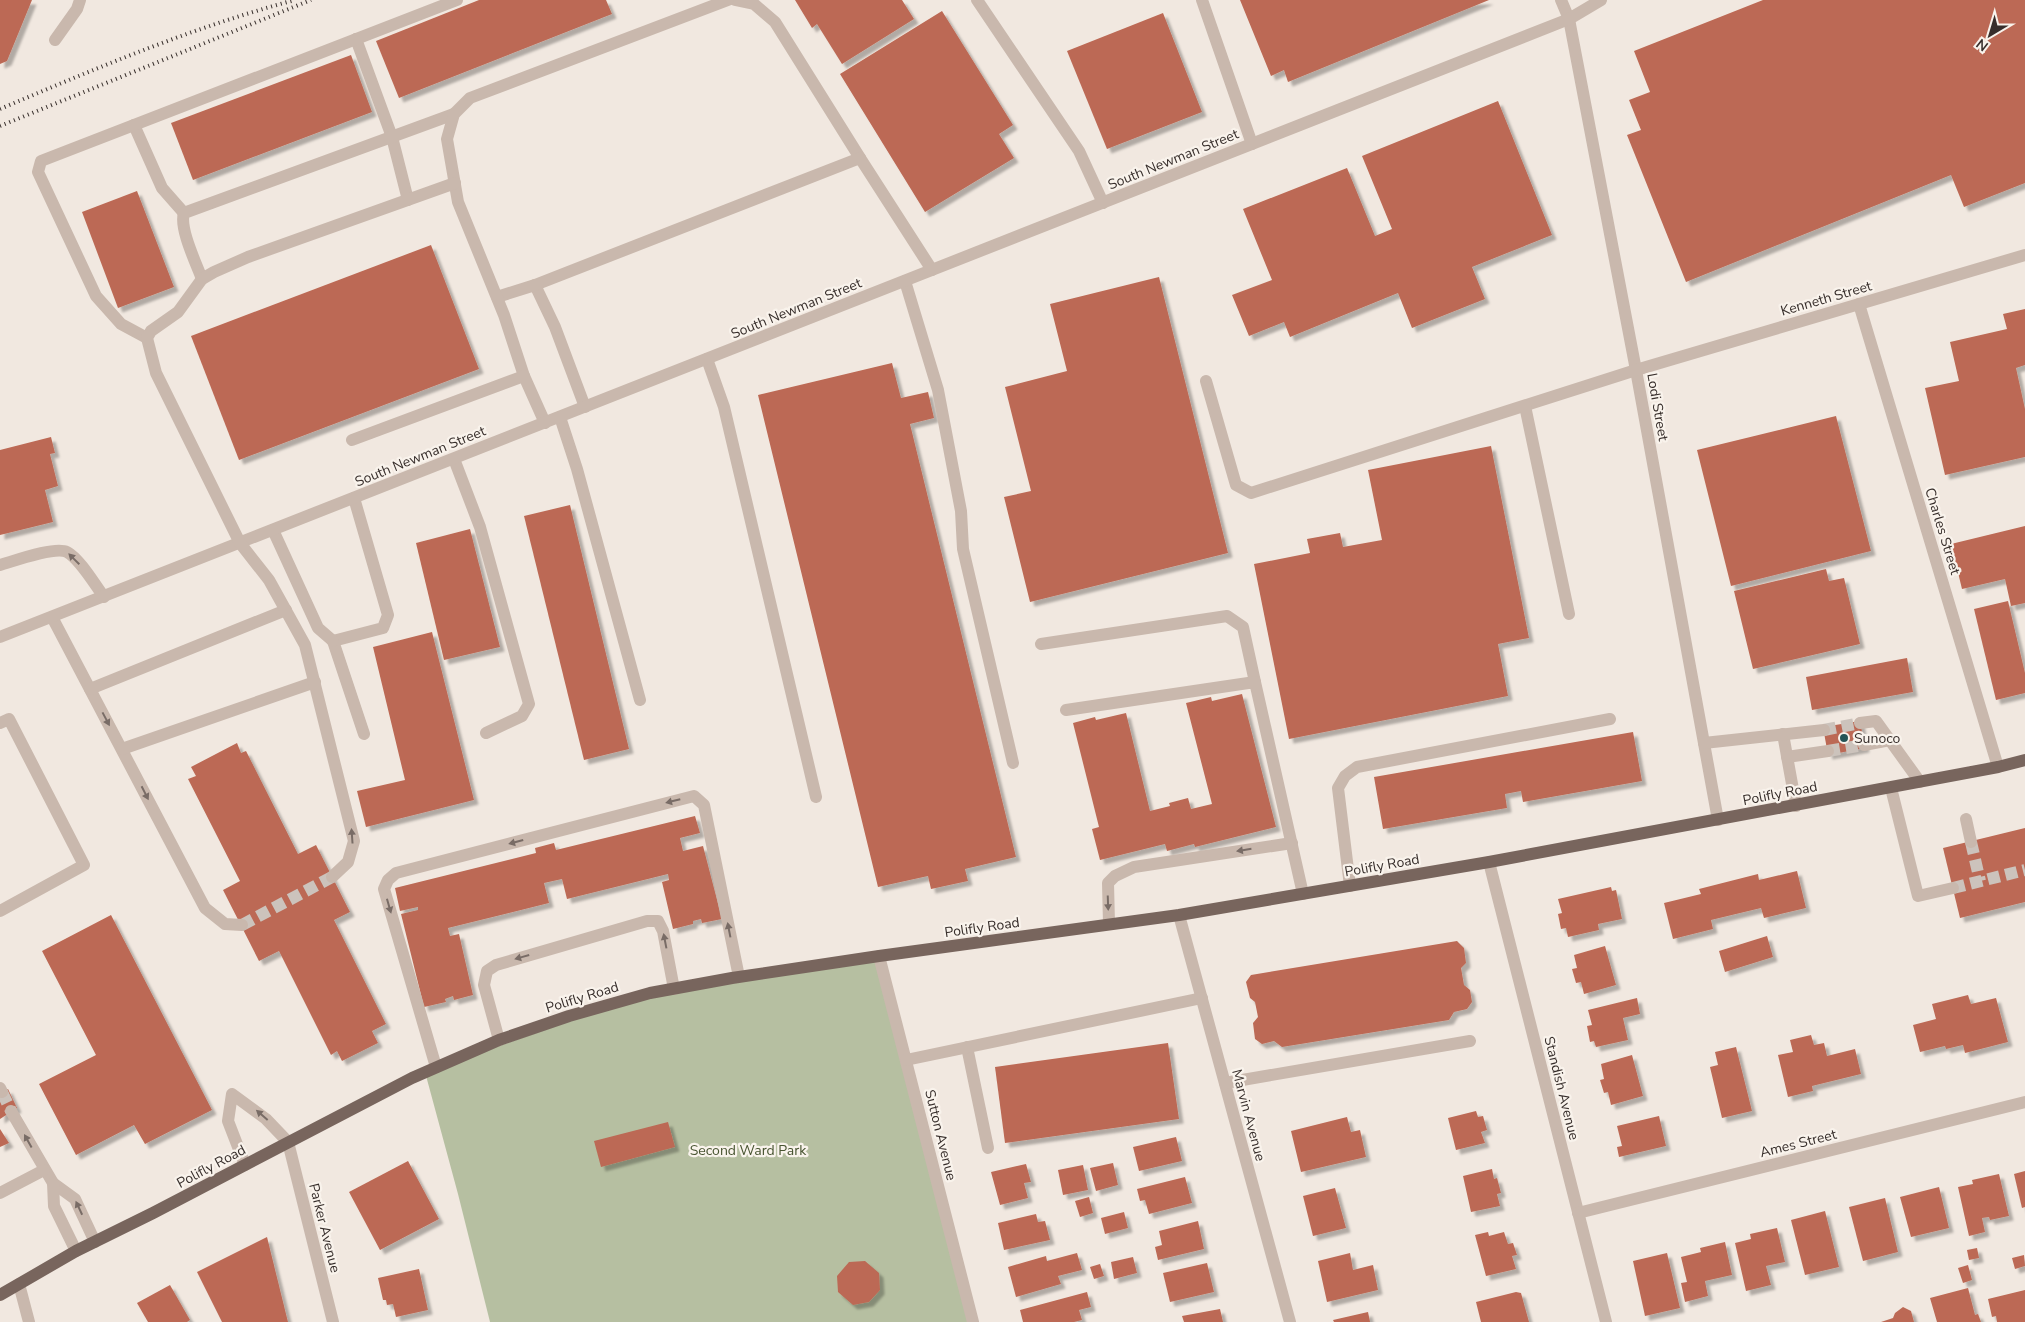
<svg xmlns="http://www.w3.org/2000/svg" width="2025" height="1322" font-family="'Nunito Sans',sans-serif">
<style>
.green{fill:#b6bfa1}
.building{fill:#bc6954;filter:url(#shadow)}
.lines{fill:none;stroke-linecap:round;stroke-linejoin:round}
.minor-tunnel{stroke:#ccc3bc;stroke-width:12;stroke-dasharray:12 6;stroke-linecap:butt}
.minor{stroke:#c9b8ad;stroke-width:12}
.major{stroke:#78655d;stroke-width:12}
.rail{stroke:#372e2b;stroke-width:4;stroke-dasharray:1 4;stroke-linecap:butt}
.oneway{fill:#796c66}
.poi-dot{fill:#245456;stroke:#f9f3ec;stroke-width:2}
.labels{text-anchor:middle;stroke-width:4.5;stroke-linejoin:round;paint-order:stroke}
.street-label{font-size:14px;fill:#372e2b;stroke:#f9f3ec}
.poi-label{font-size:14px;fill:#372e2b;stroke:#f9f3ec;text-anchor:start}
.park-label{font-size:14px;fill:#485431;stroke:#f9f3ec}
</style>
<defs>
<filter id="shadow"><feDropShadow dx="4.5" dy="4.5" stdDeviation="1" flood-color="#0004"/></filter>
</defs>
<rect width="100%" height="100%" fill="#f1e8e0"/>
<path class="green" d="M879 956 973 1322H490L458 1194 425 1072 650 993Z"/>
<g class="building">
<path d="M0 0H32L7 61 0 64Z"/>
<path d="M479 0H606L612 14 399 98 376 41Z"/>
<path d="M795 0H902L914 19 842 64 817 24 812 28Z"/>
<path d="M1240 0H1489L1288 82 1284 70 1271 76Z"/>
<path d="M1763 0H2025V183L1964 207 1951 175 1686 282 1627 135 1641 130 1629 100 1650 92 1634 51Z"/>
<path d="M942 11 1013 125 999 134 1014 158 925 212 840 74Z"/>
<path d="M1163 13 1202 112 1107 149 1067 51Z"/>
<path d="M351 55 372 112 193 180 171 123Z"/>
<path d="M1498 101 1552 235 1472 267 1485 299 1412 328 1398 293 1290 337 1284 322 1249 336 1232 295 1272 280 1243 209 1347 168 1375 236 1392 229 1362 156Z"/>
<path d="M137 191 174 287 118 308 82 212Z"/>
<path d="M431 245 479 369 239 460 191 336Z"/>
<path d="M1159 277 1228 553 1030 602 1004 497 1031 491 1005 387 1067 371 1050 304Z"/>
<path d="M2025 309V365L2016 368 2025 409V457L1945 475 1925 388 1959 381 1950 342 2007 329 2003 314Z"/>
<path d="M892 363 901 398 928 392 934 418 910 424 1016 857 965 869 968 881 931 889 928 876 878 887 758 395Z"/>
<path d="M1836 416 1871 551 1731 586 1697 450Z"/>
<path d="M51 437 55 453 50 454 58 486 45 490 53 522 0 535V450Z"/>
<path d="M1491 446 1529 638 1498 644 1508 696 1289 739 1254 564 1310 553 1307 539 1340 533 1343 547 1382 540 1368 470Z"/>
<path d="M570 505 629 749 584 760 524 516Z"/>
<path d="M2025 526V603L2011 606 2005 579 1962 589 1951 544Z"/>
<path d="M470 529 500 647 444 660 416 543Z"/>
<path d="M1826 569 1829 581 1844 578 1860 644 1753 669 1734 591Z"/>
<path d="M2008 601 2025 673V693L1996 700 1974 609Z"/>
<path d="M432 632 474 800 366 827 357 791 405 780 373 647Z"/>
<path d="M1907 658 1913 692 1812 710 1806 677Z"/>
<path d="M1242 694 1276 827 1195 847 1194 844 1167 851 1165 844 1100 860 1092 829 1099 827 1073 723 1095 717 1096 720 1126 713 1150 811 1170 806 1169 803 1188 798 1191 809 1212 804 1186 703 1211 697 1212 701Z"/>
<path d="M1860 721 1865 748 1828 755 1823 727Z"/>
<path d="M1633 732 1642 781 1523 802 1521 791 1505 794 1507 808 1383 829 1374 777Z"/>
<path d="M237 743 241 753 246 751 298 854 316 845 350 912 334 920 386 1024 372 1031 378 1043 342 1061 337 1051 331 1055 279 951 259 961 223 890 240 881 188 779 196 776 191 767Z"/>
<path d="M695 816 700 833 680 838 683 851 703 846 722 919 702 923 701 919 693 921V924L673 929 662 882 669 880 668 874 567 899 562 879 544 883 549 903 448 928 450 936 459 934 473 995 454 1000 453 996 445 999 446 1002 424 1007 401 914 418 910V907L400 911 395 888 536 853 535 848 554 843 556 850Z"/>
<path d="M2025 828V902L1960 918 1943 848Z"/>
<path d="M1797 871 1806 908 1764 918 1761 908 1711 920 1713 929 1673 939 1664 903 1701 894 1699 889 1758 874 1759 880Z"/>
<path d="M1611 887 1612 891 1616 890 1622 919 1598 924 1599 930 1568 937 1566 928 1561 929 1558 914 1562 913 1558 899Z"/>
<path d="M111 915 212 1110 145 1144 134 1125 76 1155 39 1084 96 1055 42 951Z"/>
<path d="M1767 936 1773 957 1725 972 1719 951Z"/>
<path d="M1457 941 1464 948 1466 963 1461 968 1464 985 1470 990 1472 1002 1467 1009 1454 1012 1449 1020 1282 1047 1274 1041 1262 1044 1255 1039 1253 1023 1258 1017 1255 1002 1250 998 1246 982 1251 975Z"/>
<path d="M1605 946 1616 985 1584 994 1581 982 1576 983 1572 969 1577 968 1574 955Z"/>
<path d="M1968 995 1971 1004 1996 998 2008 1042 1965 1053 1963 1045 1946 1049 1945 1046 1920 1052 1913 1025 1936 1019 1932 1004Z"/>
<path d="M1637 998 1640 1014 1623 1018 1628 1040 1596 1047 1594 1041 1590 1042 1587 1026 1592 1025 1588 1010Z"/>
<path d="M1811 1035 1814 1045 1824 1043 1827 1056 1855 1049 1861 1074 1812 1086 1813 1091 1788 1097 1778 1055 1793 1052 1790 1040Z"/>
<path d="M1168 1043 1179 1119 1005 1143 995 1067Z"/>
<path d="M1736 1047 1752 1111 1722 1118 1710 1067 1718 1065 1715 1052Z"/>
<path d="M1632 1055 1643 1096 1611 1105 1608 1092 1604 1093 1600 1080 1604 1079 1601 1064Z"/>
<path d="M8 1089 17 1108 0 1119V1092Z"/>
<path d="M1476 1111 1478 1117 1483 1116 1487 1130 1481 1132 1485 1143 1456 1150 1448 1118Z"/>
<path d="M1659 1116 1666 1146 1619 1157 1617 1147 1622 1146 1617 1126Z"/>
<path d="M1347 1117 1351 1132 1360 1130 1366 1157 1301 1172 1291 1131Z"/>
<path d="M668 1122 675 1147 601 1167 594 1141Z"/>
<path d="M0 1129 9 1143 0 1147Z"/>
<path d="M1176 1137 1182 1161 1139 1171 1133 1147Z"/>
<path d="M408 1161 439 1219 380 1250 349 1192Z"/>
<path d="M1113 1163 1118 1185 1096 1191 1090 1168Z"/>
<path d="M1026 1164 1031 1182 1024 1183 1028 1198 1000 1205 991 1172Z"/>
<path d="M1083 1165 1088 1190 1063 1195 1058 1170Z"/>
<path d="M1492 1169 1494 1179 1497 1178 1501 1193 1497 1194 1500 1206 1471 1212 1463 1176Z"/>
<path d="M2025 1171V1207L2022 1208 2014 1174Z"/>
<path d="M1999 1174 2009 1216 1990 1220 1989 1217 1982 1218 1985 1232 1969 1236 1958 1187 1973 1184 1972 1180Z"/>
<path d="M1185 1177 1192 1203 1149 1214 1145 1200 1140 1201 1137 1189Z"/>
<path d="M1939 1187 1949 1228 1911 1237 1900 1197Z"/>
<path d="M1335 1188 1346 1228 1313 1236 1303 1196Z"/>
<path d="M1089 1197 1093 1213 1080 1217 1075 1201Z"/>
<path d="M1885 1198 1898 1252 1863 1261 1849 1207Z"/>
<path d="M1825 1211 1839 1267 1805 1275 1791 1220Z"/>
<path d="M1124 1212 1128 1228 1105 1234 1101 1218Z"/>
<path d="M1036 1214 1038 1222 1045 1221 1050 1240 1004 1250 998 1223Z"/>
<path d="M1198 1221 1204 1249 1158 1260 1155 1247 1162 1245 1159 1231Z"/>
<path d="M1777 1228 1785 1262 1766 1266 1771 1285 1746 1291 1735 1243 1751 1239 1750 1234Z"/>
<path d="M1488 1232 1489 1236 1504 1232 1508 1244 1513 1243 1517 1255 1512 1256 1516 1269 1486 1276 1475 1235Z"/>
<path d="M267 1237 288 1322H222L197 1272Z"/>
<path d="M1725 1242 1732 1275 1705 1281 1708 1296 1685 1302 1681 1283 1687 1282 1681 1257 1701 1252 1700 1248Z"/>
<path d="M1977 1248 1979 1258 1969 1260 1967 1250Z"/>
<path d="M1077 1253 1082 1270 1058 1276 1061 1284 1016 1297 1008 1267 1046 1256 1047 1261Z"/>
<path d="M1350 1253 1353 1270 1373 1265 1378 1290 1327 1302 1318 1261Z"/>
<path d="M1667 1253 1680 1308 1645 1316 1633 1261Z"/>
<path d="M2024 1255 2025 1266 2015 1269 2012 1258Z"/>
<path d="M1133 1257 1137 1273 1114 1279 1111 1262Z"/>
<path d="M865 1261 879 1273 880 1290 869 1302 853 1305 838 1292 837 1276 849 1262Z"/>
<path d="M1207 1263 1214 1292 1170 1302 1163 1273Z"/>
<path d="M1100 1264 1104 1276 1094 1279 1090 1267Z"/>
<path d="M1968 1265 1972 1280 1963 1283 1958 1268Z"/>
<path d="M419 1269 428 1310 396 1317 393 1304 387 1305 386 1300H383L378 1278Z"/>
<path d="M170 1285 190 1320 187 1322H148L137 1303Z"/>
<path d="M1968 1288 1975 1315 1978 1314 1981 1322H1937L1930 1298Z"/>
<path d="M2025 1290V1322H1997L1996 1316 1992 1317 1988 1299Z"/>
<path d="M1087 1292 1091 1307 1079 1310 1082 1320 1074 1322H1023L1020 1310Z"/>
<path d="M1516 1292 1521 1293 1529 1322H1481L1476 1302Z"/>
<path d="M1903 1307 1911 1311 1914 1322H1881L1893 1318 1895 1313Z"/>
<path d="M1220 1309 1223 1322H1184L1182 1316Z"/>
<path d="M1368 1312 1370 1322H1334L1333 1320Z"/>
</g>
<g class="lines">
<g class="minor-tunnel">
<path d="M1824 730 1860 723"/>
<path d="M1828 751 1864 745"/>
<path d="M1971 842 1980 881"/>
<path d="M1953 888 2025 870"/>
<path d="M242 925 332 877"/>
<path d="M2 1092 11 1111"/>
</g>
<g class="minor">
<path d="M735 0 754 4 775 22 860 158"/>
<path d="M977 0 1079 151 1103 203"/>
<path d="M1202 0 1252 144"/>
<path d="M1561 0 1569 19 1636 370 1718 820"/>
<path d="M356 39 392 137 408 200"/>
<path d="M55 40 77 9 80 0"/>
<path d="M134 125 162 188 184 213"/>
<path d="M202 279C196 263 179 228 184 213L454 114"/>
<path d="M905 281 938 390 961 511 963 549 1013 763"/>
<path d="M535 285 555 327 585 407"/>
<path d="M497 297 535 285 860 158 932 270"/>
<path d="M1859 304 1998 767"/>
<path d="M147 338 121 324 96 296 38 172 41 161 457 0"/>
<path d="M707 359 724 407 816 797"/>
<path d="M524 376 504 315 458 202 447 139 454 114 470 98 728 0"/>
<path d="M1206 381 1236 485 1251 493 1636 370 2025 255"/>
<path d="M1525 406 1569 614"/>
<path d="M560 417 577 469 640 700"/>
<path d="M352 440 524 376 545 423"/>
<path d="M454 459 480 527 529 704 522 716 486 733"/>
<path d="M354 498 388 615 383 628 333 641 364 734"/>
<path d="M273 530 318 628 333 641"/>
<path d="M0 565C14 561 55 546 67 552 80 559 95 585 104 597"/>
<path d="M52 617 205 908 225 924 242 925"/>
<path d="M0 637 1569 19 1601 0"/>
<path d="M1041 644 1227 616 1243 627 1255 682"/>
<path d="M90 689 286 610"/>
<path d="M1066 710 1255 682 1303 894"/>
<path d="M0 723 9 719 84 865 0 911"/>
<path d="M1860 723 1876 721 1920 782"/>
<path d="M1783 734 1796 806"/>
<path d="M1704 743 1824 730"/>
<path d="M1864 745 1890 740"/>
<path d="M122 749 315 682"/>
<path d="M1787 757 1828 751"/>
<path d="M1891 788 1918 896 1953 888"/>
<path d="M1966 819 1971 842"/>
<path d="M1489 862 1606 1322"/>
<path d="M332 877 348 862 354 841 305 645 269 580 240 543 156 373 147 338 151 331 178 312 202 279 214 272 248 257 455 183"/>
<path d="M1350 886 1338 788 1345 776 1357 767 1610 719"/>
<path d="M1179 915 1290 1322"/>
<path d="M1109 924 1108 883 1115 876 1134 867 1292 843"/>
<path d="M879 956 973 1322"/>
<path d="M499 1040 484 985 487 971 496 965 647 921H658L663 931 674 989"/>
<path d="M967 1047 988 1148"/>
<path d="M906 1060 1202 998"/>
<path d="M436 1067 384 889 388 880 396 873 694 796 704 805 739 977"/>
<path d="M1225 1083 1470 1041"/>
<path d="M0 1088 2 1092"/>
<path d="M11 1111 53 1183 75 1199 95 1242"/>
<path d="M245 1165 228 1121 232 1094 266 1119 288 1142 333 1322"/>
<path d="M53 1183 54 1206 76 1251"/>
<path d="M0 1193 44 1170"/>
<path d="M1578 1213 2025 1102"/>
<path d="M19 1284 29 1322"/>
</g>
<path class="major" d="M0 1295 76 1251 153 1213 412 1078 499 1040 569 1016 650 993 732 978 879 956 1179 915 1489 862 1998 767 2025 760"/>
<g class="rail">
<path d="M0 109C97 68 193 27 295 0"/>
<path d="M0 126 311 0"/>
</g>
</g>
<defs><path id="oneway-solid" d="M-6-.8H1V-3.2L6.5 0L1 3.2V.8H-6Z" transform="scale(1.25)"/></defs>
<g class="oneway">
<use href="#oneway-solid" transform="translate(74 559) rotate(-135)"/>
<use href="#oneway-solid" transform="translate(106 719) rotate(62)"/>
<use href="#oneway-solid" transform="translate(145 793) rotate(63)"/>
<use href="#oneway-solid" transform="translate(673 801) rotate(166)"/>
<use href="#oneway-solid" transform="translate(352 836) rotate(-94)"/>
<use href="#oneway-solid" transform="translate(516 842) rotate(165)"/>
<use href="#oneway-solid" transform="translate(1244 850) rotate(171)"/>
<use href="#oneway-solid" transform="translate(1108 903) rotate(88)"/>
<use href="#oneway-solid" transform="translate(389 906) rotate(74)"/>
<use href="#oneway-solid" transform="translate(729 930) rotate(-101)"/>
<use href="#oneway-solid" transform="translate(665 941) rotate(-101)"/>
<use href="#oneway-solid" transform="translate(522 957) rotate(164)"/>
<use href="#oneway-solid" transform="translate(262 1115) rotate(-139)"/>
<use href="#oneway-solid" transform="translate(28 1141) rotate(-119)"/>
<use href="#oneway-solid" transform="translate(79 1208) rotate(-115)"/>
</g>
<circle class="poi-dot" cx="1844" cy="738" r="5"/>
<g class="labels">
<g class="street-label">
<text transform="translate(1173 159) rotate(-22)" y="5">South Newman Street</text>
<text transform="translate(1826 298) rotate(-16)" y="5">Kenneth Street</text>
<text transform="translate(796 308) rotate(-22)" y="5">South Newman Street</text>
<text transform="translate(1658 407) rotate(80)" y="5">Lodi Street</text>
<text transform="translate(420 456) rotate(-22)" y="5">South Newman Street</text>
<text transform="translate(1943 531) rotate(73)" y="5">Charles Street</text>
<text transform="translate(1780 793) rotate(-11)" y="5">Polifly Road</text>
<text transform="translate(1382 865) rotate(-10)" y="5">Polifly Road</text>
<text transform="translate(982 927) rotate(-8)" y="5">Polifly Road</text>
<text transform="translate(582 997) rotate(-17)" y="5">Polifly Road</text>
<text transform="translate(1562 1088) rotate(76)" y="5">Standish Avenue</text>
<text transform="translate(1249 1115) rotate(75)" y="5">Marvin Avenue</text>
<text transform="translate(941 1135) rotate(76)" y="5">Sutton Avenue</text>
<text transform="translate(1798 1143) rotate(-14)" y="5">Ames Street</text>
<text transform="translate(211 1166) rotate(-28)" y="5">Polifly Road</text>
<text transform="translate(325 1228) rotate(76)" y="5">Parker Avenue</text>
</g>
<g class="poi-label">
<text x="1854" y="743">Sunoco</text>
</g>
<g class="park-label">
<text x="748" y="1155">Second Ward Park</text>
</g>
</g>
<g transform="translate(1990 35) rotate(218)" stroke="#f9f3ec" stroke-width="4" paint-order="stroke">
<path d="M0-4L9 19L0 12L-9 19Z" fill="#372e2b"/>
<text y="-8" font-size="14" font-weight="bold" text-anchor="middle" fill="#372e2b">N</text>
</g>
</svg>
